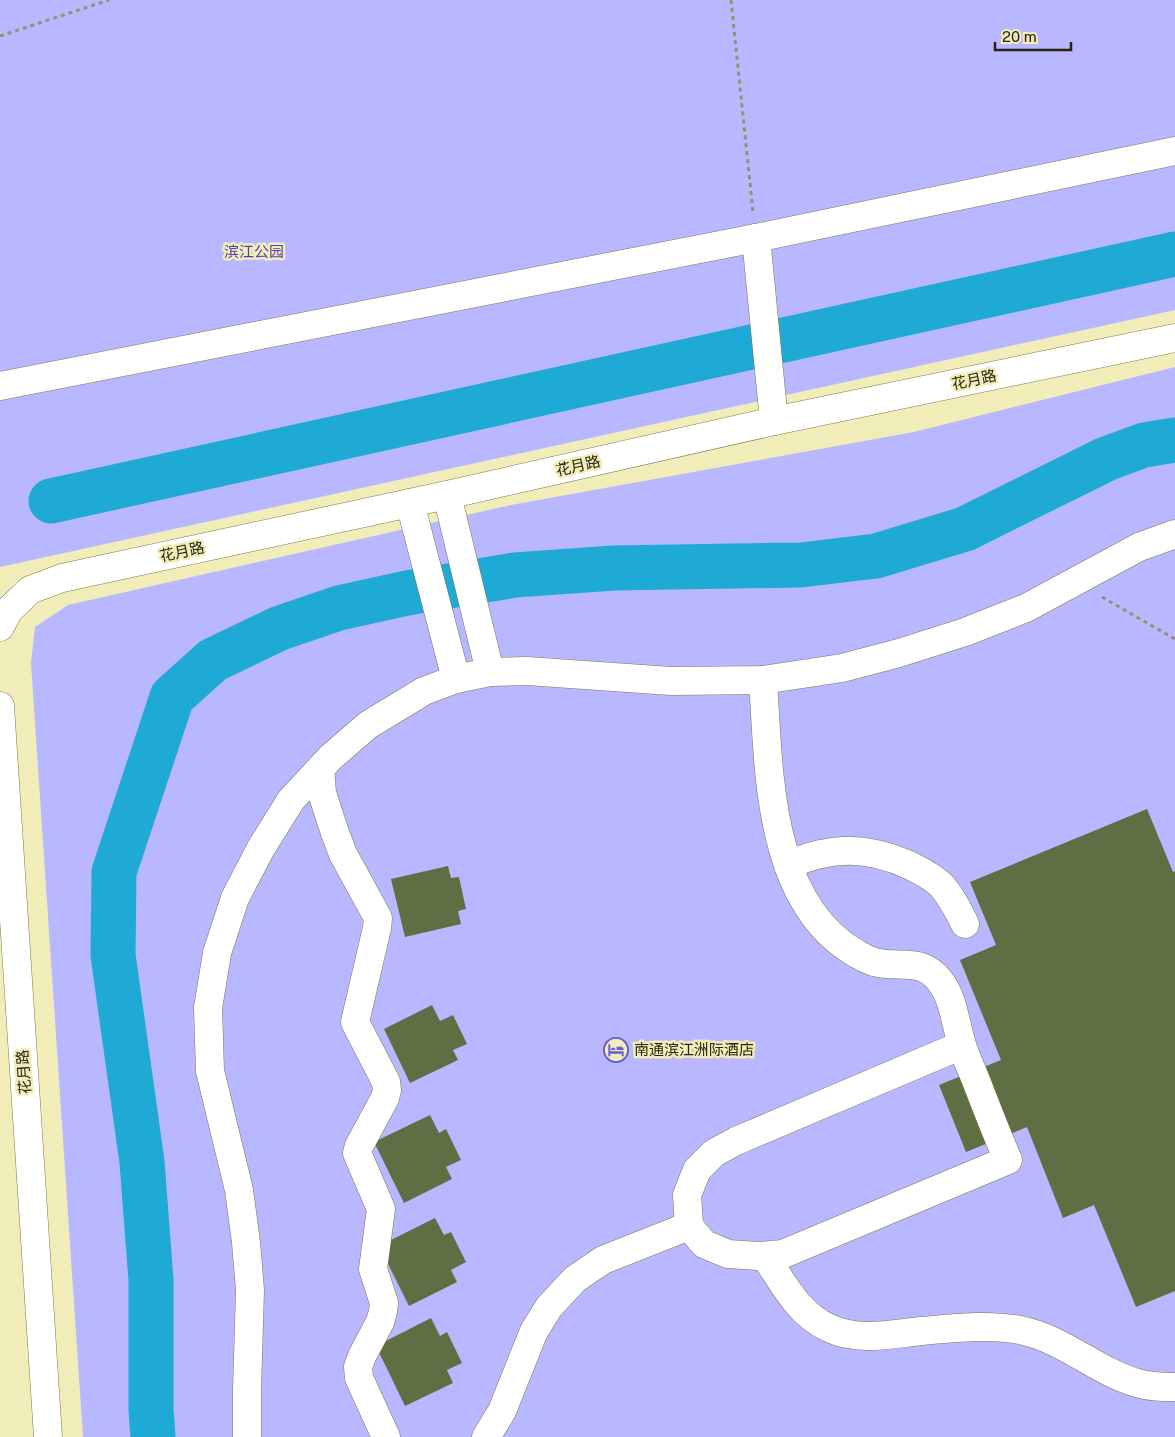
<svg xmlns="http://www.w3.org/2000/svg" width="1175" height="1437" font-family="'Public Sans','Noto Sans SC',sans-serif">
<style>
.green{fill:#b8b7ff}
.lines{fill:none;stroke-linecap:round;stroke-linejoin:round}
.river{stroke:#1eaad5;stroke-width:45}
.building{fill:#5f6f43}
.minor-casing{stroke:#7d7a4a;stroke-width:29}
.path{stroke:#95926c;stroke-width:3;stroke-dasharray:4 4;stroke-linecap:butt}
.minor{stroke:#fff;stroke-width:28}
.labels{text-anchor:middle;stroke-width:5;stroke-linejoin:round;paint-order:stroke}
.park-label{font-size:15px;fill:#523bb7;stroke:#f0edb8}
.street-label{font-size:15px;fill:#272511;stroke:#f0edb8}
.poi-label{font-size:15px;fill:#272511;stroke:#f0edb8;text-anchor:start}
</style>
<rect width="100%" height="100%" fill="#f0edb8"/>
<g class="green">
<path d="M0 0H1175V310L0 567Z"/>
<path d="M1175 367V1437H83L31 663 35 627 68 605 511 505 914 432Z"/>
</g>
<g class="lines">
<g class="river">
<path d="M51 501 1175 254"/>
<path d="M153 1437 151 1410V1280L142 1162 113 955 114 872 172 697 213 660 280 628 339 608 407 593 515 575 614 568 801 565 876 556 965 529 1106 459 1144 445 1175 440"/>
</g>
</g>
<g class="building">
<path d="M1147 809 1173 872 1175 871V1291L1136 1307 1094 1205 1063 1218 1027 1127 966 1152 939 1085 1001 1060 960 960 996 945 970 882Z"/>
<path d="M448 866 451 878 459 877 466 909 458 911 461 924 405 937 391 879Z"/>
<path d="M432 1005 440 1021 453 1015 467 1044 453 1050 458 1060 410 1083 384 1029Z"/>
<path d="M430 1115 439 1133 446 1129 461 1160 446 1167 452 1179 404 1203 374 1142Z"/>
<path d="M435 1218 444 1235 451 1232 466 1262 451 1270 457 1282 409 1306 379 1246Z"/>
<path d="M431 1318 440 1336 447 1332 462 1363 447 1370 453 1383 405 1406 376 1346Z"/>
</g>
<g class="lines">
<defs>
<g id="minor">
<path d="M756 238 774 421"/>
<path d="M0 386 756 238 1175 151"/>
<path d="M447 495 490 672"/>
<path d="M410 503 456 679"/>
<path d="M0 627 9 610 30 590 62 578 447 495 774 421 1175 338"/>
<path d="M763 680C769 770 767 903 857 954 862 957 868 960 874 962 899 969 921 956 940 981 954 999 955 1023 962 1045 966 1058 972 1070 977 1083 987 1109 997 1135 1008 1160L783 1254 758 1256 728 1254 704 1244 689 1226 687 1195 697 1170 714 1153 736 1141 962 1045"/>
<path d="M0 706 48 1437"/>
<path d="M320 769 322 793 335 833 343 854 378 918 377 928 355 1022 386 1082 387 1090 385 1098 359 1146 357 1153 381 1209 373 1269 384 1303 383 1312 380 1322 362 1356 358 1367 359 1378 386 1437"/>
<path d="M788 865C832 846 868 846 911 866 921 871 933 877 941 885 951 896 958 910 965 924"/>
<path d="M765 1256C783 1283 798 1314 829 1328 859 1342 891 1334 922 1331 954 1328 989 1324 1020 1330 1064 1339 1096 1371 1137 1383 1150 1387 1162 1387 1175 1387"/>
<path d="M247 1437V1390L250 1290 246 1242 239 1190 210 1071 208 1008 217 953 235 898 261 848 291 800 331 757 368 725 424 691 456 679 490 672 527 671 671 681 763 680 842 668 899 653 965 632 1026 608 1139 547 1175 534"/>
<path d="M486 1437 502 1411 534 1331 549 1307 575 1279 603 1260 689 1226"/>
</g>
</defs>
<use href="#minor" class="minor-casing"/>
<g class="path">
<path d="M731 0 753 212"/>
<path d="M0 36 109 0"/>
<path d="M1102 597 1175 639"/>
</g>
<use href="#minor" class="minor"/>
</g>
<defs>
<symbol id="hotel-ring" viewBox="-11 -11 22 22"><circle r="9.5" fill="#f0edb8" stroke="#6959d3" stroke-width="1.5"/><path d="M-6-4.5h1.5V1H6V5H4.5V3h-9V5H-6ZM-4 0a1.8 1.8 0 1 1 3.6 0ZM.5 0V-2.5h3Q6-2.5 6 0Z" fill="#6959d3"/></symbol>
</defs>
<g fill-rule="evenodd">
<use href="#hotel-ring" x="602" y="1036" width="28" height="28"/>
</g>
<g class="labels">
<g class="park-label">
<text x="254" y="257">滨江公园</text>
</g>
<g class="street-label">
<text transform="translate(974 380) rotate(-12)" y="5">花月路</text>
<text transform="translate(578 466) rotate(-13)" y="5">花月路</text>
<text transform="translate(182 552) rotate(-12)" y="5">花月路</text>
<text transform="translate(24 1072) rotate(-94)" y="5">花月路</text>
</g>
<g class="poi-label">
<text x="634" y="1055">南通滨江洲际酒店</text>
</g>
</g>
<path d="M995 42v8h76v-8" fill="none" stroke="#272511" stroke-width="2.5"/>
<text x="1002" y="42" font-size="15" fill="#272511" stroke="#f0edb8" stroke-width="4" paint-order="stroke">20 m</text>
</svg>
